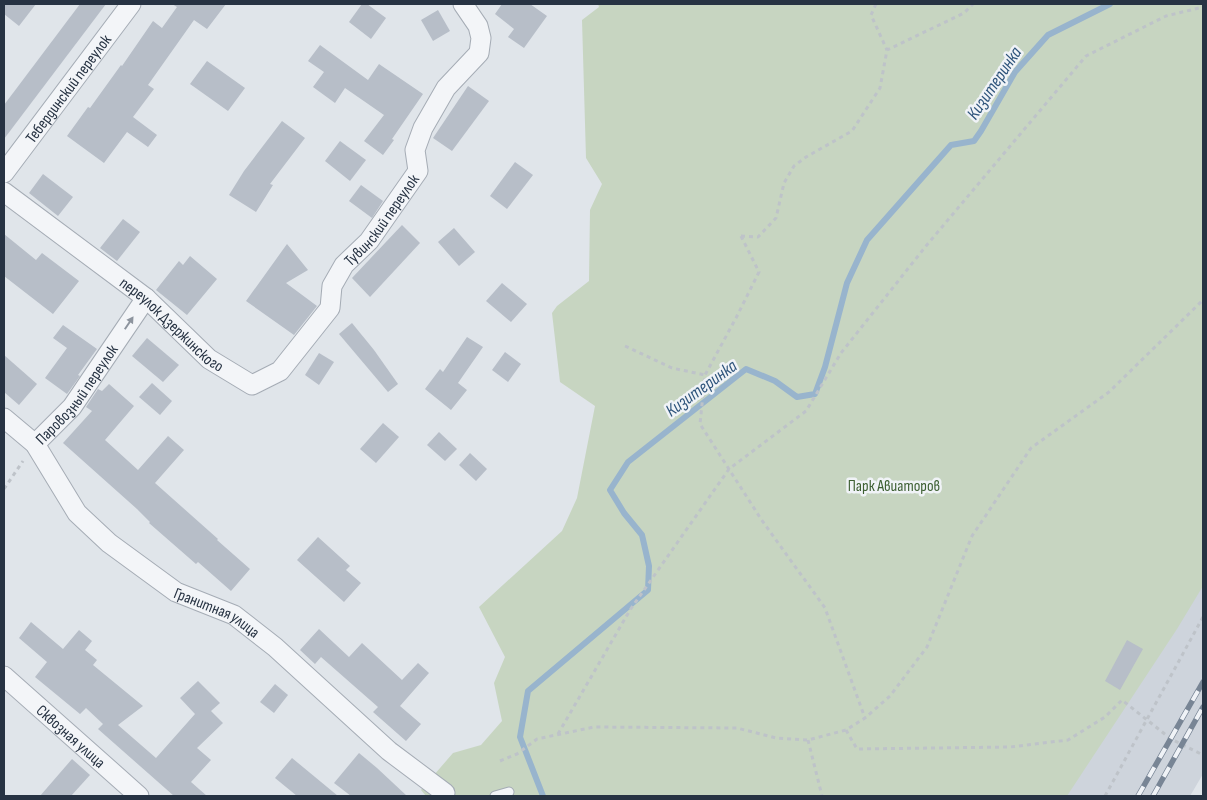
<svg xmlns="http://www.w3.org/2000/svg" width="1207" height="800" font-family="'Sofia Sans Condensed',sans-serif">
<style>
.built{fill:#ced4dc}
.green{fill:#c7d5c1}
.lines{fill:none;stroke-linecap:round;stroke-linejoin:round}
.stream{stroke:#98b4cd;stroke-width:6}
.building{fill:#b7bec8}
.service-casing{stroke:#a5acb5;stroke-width:11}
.minor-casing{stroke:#a5acb5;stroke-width:21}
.path{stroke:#bec3c9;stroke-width:3;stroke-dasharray:4 4;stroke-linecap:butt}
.service{stroke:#f3f5f8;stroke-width:9}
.minor{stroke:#f3f5f8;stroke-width:19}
.rail-casing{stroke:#788595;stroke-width:5.5}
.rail{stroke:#f0f3f7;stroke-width:4;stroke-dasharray:11;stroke-linecap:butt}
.oneway{fill:#8d949e}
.labels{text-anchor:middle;stroke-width:5;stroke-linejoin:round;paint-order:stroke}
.street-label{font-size:16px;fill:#273343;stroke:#f0f3f7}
.park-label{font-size:16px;fill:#3e6033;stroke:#f0f3f7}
.water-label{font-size:18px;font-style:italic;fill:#2e547b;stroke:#f0f3f7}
</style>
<rect width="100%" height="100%" fill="#e0e5ea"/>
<path class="built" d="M1203 530V774L1190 796H1058Z"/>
<path class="green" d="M598 4H1203V586L1177 629 1067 796H426L421 790 453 753 481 745 502 721 494 683 505 657 479 607 562 531 577 498 595 406 560 382 552 313 557 306 589 281 590 210 602 184 586 158 582 20 599 7Z"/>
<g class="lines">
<path class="stream" d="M543 796 520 737 528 691 648 590 649 566 642 535 624 513 610 490 628 462 746 369 775 381 797 397 815 394 825 367 847 283 867 240 951 145 974 141 981 131 1015 72 1048 35 1110 4"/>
</g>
<g class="building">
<path d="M4 4H36L19 26 4 14Z"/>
<path d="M80 4H106L4 139V105Z"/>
<path d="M172 4H226L207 29 194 20 148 85 154 89 133 117 157 135 148 147 127 132 104 163 67 136 88 107 90 108 121 65 122 66 153 21 162 28 177 7Z"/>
<path d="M362 4H367L386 18 371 39 349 22Z"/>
<path d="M502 4H530L547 16 524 48 508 37 514 29 495 14Z"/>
<path d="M438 10 450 31 433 41 421 20Z"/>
<path d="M320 45 368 80 379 64 423 94 392 139 394 140 383 155 364 141 384 115 345 88 335 103 313 87 324 72 308 61Z"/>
<path d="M207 61 245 88 228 111 190 84Z"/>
<path d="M468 86 489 101 452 151 433 138Z"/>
<path d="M282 121 305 138 270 184 273 185 256 212 229 195 244 171Z"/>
<path d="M340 141 366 160 350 181 325 161Z"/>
<path d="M515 162 533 175 507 209 490 196Z"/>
<path d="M43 174 73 197 58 216 29 193Z"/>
<path d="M361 185 383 201 372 218 349 201Z"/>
<path d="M123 219 140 232 117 261 100 248Z"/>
<path d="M402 225 420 243 370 297 352 278Z"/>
<path d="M454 228 475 252 459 266 438 242Z"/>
<path d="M4 234 36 260 42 253 79 281 53 314 4 276Z"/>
<path d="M287 244 308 270 286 283 317 306 294 335 246 301Z"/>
<path d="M190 256 217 279 187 315 156 290 179 261 183 265Z"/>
<path d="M502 283 527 304 511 322 486 301Z"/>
<path d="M352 323 374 350 398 384 388 392 339 334Z"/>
<path d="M63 325 97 349 78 375 80 376 67 394 45 378 67 348 53 338Z"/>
<path d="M467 337 483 347 458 383 467 390 451 410 425 389 440 369 443 372Z"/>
<path d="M147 338 179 365 163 382 132 356Z"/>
<path d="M505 352 521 364 508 382 492 370Z"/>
<path d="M319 353 334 362 319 385 305 375Z"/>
<path d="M4 355 37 384 19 405 4 392Z"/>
<path d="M152 383 172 401 160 415 139 397Z"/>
<path d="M109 384 134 406 105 440 138 470 168 436 184 450 155 483 218 539 217 540 250 569 231 591 198 562 196 564 149 523 150 522 137 509 63 443 92 411 86 407 98 389 102 391Z"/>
<path d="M383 423 399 437 376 463 360 449Z"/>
<path d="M439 432 457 449 445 461 427 445Z"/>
<path d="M470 453 487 469 476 481 459 465Z"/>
<path d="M318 537 350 566 346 570 361 583 344 602 297 560Z"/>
<path d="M31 622 63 649 79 630 92 641 85 650 97 660 93 665 143 706 118 725 156 758 195 714 180 698 198 681 220 703 211 711 223 723 197 748 211 760 191 782 207 796H174L98 729 103 724 86 708 80 714 35 677 47 662 19 638Z"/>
<path d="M319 629 349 657 362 643 402 680 418 663 429 673 400 706 421 724 406 741 373 712 378 707 321 657 315 664 300 650Z"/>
<path d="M1127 640 1143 649 1120 690 1105 681Z"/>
<path d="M275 684 288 695 274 713 260 702Z"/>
<path d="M359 753 377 768 407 796H351L334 783Z"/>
<path d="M292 758 338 796H297L275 778Z"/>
<path d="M72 759 90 775 71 796H40Z"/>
</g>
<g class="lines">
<defs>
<path id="service" d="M495 796 509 792"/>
<g id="minor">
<path id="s1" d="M4 173 131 4"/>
<path id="s2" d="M4 192 146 298 209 359 252 385 280 371 330 308 332 286 344 265 369 241 418 171 415 150 423 128 446 88 479 53 481 38 478 26 463 4"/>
<path id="s3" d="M4 418 35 444 77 513 109 543 176 592 234 615 275 647 389 751 445 793"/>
<path id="s4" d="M35 444 72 407 146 298"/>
<path id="s5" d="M4 676 139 796"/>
</g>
</defs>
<use href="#service" class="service-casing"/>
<use href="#minor" class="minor-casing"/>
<g class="path">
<path d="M876 4 871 15 887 50"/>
<path d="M741 236 759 272 736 318 705 375 700 424 761 519 825 608 865 718"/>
<path d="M741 236 758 237 776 218 784 183 794 166 806 157 852 131 880 88 887 50 964 13 973 4"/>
<path d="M625 346 672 368 705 375"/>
<path d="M4 489 23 461"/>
<path d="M846 730 857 749 1010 747 1068 740 1105 717 1122 700 1171 739 1203 755"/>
<path d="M558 734 630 610 729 469 806 411 841 353 926 246 1086 56 1166 16 1203 7"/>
<path d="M808 740 822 796"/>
<path d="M500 761 517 754 537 739 594 727 737 728 776 738 808 740 846 730 865 718 890 696 927 647 972 536 1031 448 1109 392 1203 300"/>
<path d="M1105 796 1203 617"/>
</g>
<use href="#service" class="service"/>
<use href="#minor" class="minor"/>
<defs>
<g id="rail">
<path d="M1138 796 1203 682"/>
<path d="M1153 796 1203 707"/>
</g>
</defs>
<use href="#rail" class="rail-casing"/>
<use href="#rail" class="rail"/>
</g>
<defs><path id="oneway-solid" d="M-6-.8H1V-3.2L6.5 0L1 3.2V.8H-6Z" transform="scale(1.25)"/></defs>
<use class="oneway" href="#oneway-solid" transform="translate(129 323) rotate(-56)"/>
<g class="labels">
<g class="street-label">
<text dy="6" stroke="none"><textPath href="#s1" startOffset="106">Тебердинский переулок</textPath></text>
<text dy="6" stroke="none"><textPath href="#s2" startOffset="532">Тувинский переулок</textPath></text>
<text dy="6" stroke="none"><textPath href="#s2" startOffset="214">переулок Дзержинского</textPath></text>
<text dy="6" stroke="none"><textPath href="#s4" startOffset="65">Паровозный переулок</textPath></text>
<text dy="6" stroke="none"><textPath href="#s3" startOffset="294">Гранитная улица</textPath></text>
<text dy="6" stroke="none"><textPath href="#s5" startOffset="90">Сквозная улица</textPath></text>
</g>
<g class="park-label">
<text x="894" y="491">Парк Авиаторов</text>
</g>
<g class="water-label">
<text transform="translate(994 83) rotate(-56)" y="6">Кизитеринка</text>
<text transform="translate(701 388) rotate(-36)" y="6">Кизитеринка</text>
</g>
</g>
<rect width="1207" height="800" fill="none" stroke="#273343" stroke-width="10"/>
</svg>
